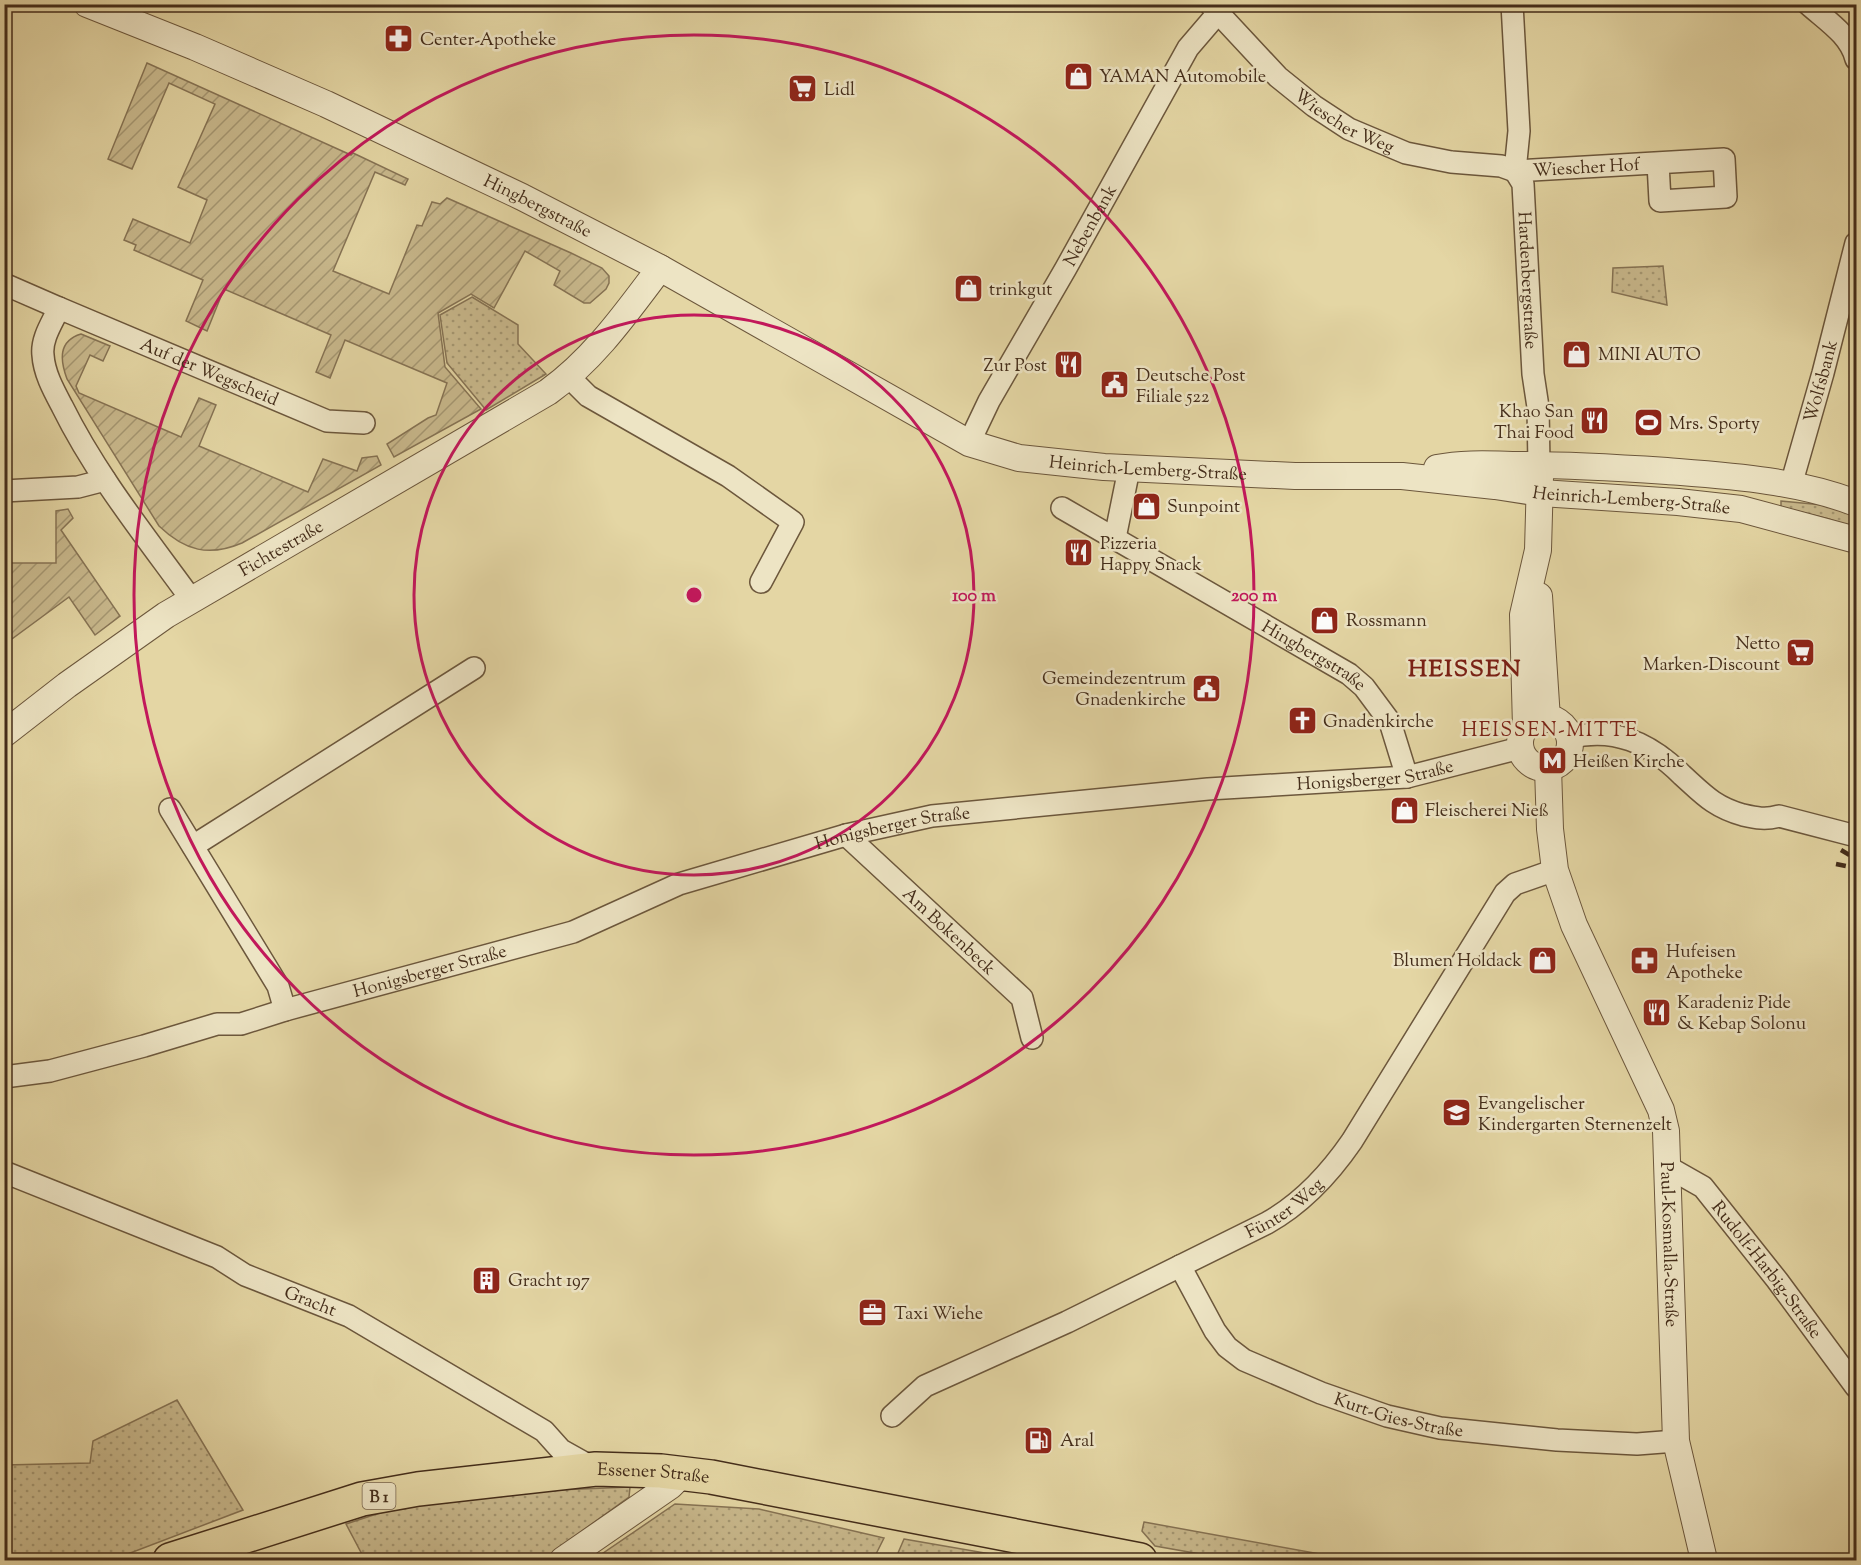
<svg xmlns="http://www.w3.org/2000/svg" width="1861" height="1565" font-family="'Sorts Mill Goudy',serif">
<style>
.grass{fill:url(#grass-dots);stroke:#867354;stroke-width:1.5}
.garden{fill:url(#garden-furrows);stroke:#867354;stroke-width:1.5}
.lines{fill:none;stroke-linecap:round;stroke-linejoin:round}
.minor-casing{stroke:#6c573c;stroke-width:24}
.tertiary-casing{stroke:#6c573c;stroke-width:28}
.primary-casing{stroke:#442d1a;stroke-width:36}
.minor{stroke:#ede4c4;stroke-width:21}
.tertiary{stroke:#ede4c4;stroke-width:26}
.primary{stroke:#e4d6a4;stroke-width:33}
.rail{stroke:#442d1a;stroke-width:4.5;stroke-dasharray:10 10;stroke-linecap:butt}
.ring{fill:none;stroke:#c2185b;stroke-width:3}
.labels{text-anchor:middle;stroke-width:5;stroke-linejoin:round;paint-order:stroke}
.shield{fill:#ede4c4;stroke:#77644d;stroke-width:1.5}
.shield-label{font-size:16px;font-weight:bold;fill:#442d1a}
.poi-label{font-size:18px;fill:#442d1a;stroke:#ede4c4;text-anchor:start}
.street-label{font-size:18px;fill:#442d1a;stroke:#ede4c4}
.neighbourhood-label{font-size:20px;letter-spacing:1.5px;fill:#7a1f14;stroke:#ede4c4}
.district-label{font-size:24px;font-weight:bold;letter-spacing:1.5px;fill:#7a1f14;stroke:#ede4c4}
.centre{fill:#c2185b;stroke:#ede4c4;stroke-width:3}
.ring-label{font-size:18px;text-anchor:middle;font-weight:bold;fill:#c2185b;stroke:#ede4c4;stroke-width:5;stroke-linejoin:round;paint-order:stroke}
</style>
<defs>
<pattern id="grass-dots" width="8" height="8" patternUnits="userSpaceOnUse" patternTransform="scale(1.5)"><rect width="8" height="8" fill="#c9b98d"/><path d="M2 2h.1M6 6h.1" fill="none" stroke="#a59772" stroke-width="1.8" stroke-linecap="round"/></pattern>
<pattern id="garden-furrows" width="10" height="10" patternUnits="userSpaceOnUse" patternTransform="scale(1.5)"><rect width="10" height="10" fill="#c9b98d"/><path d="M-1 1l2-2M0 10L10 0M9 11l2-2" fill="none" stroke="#a59772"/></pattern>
</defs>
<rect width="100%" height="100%" fill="#e4d6a4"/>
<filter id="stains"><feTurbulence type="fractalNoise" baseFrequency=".00333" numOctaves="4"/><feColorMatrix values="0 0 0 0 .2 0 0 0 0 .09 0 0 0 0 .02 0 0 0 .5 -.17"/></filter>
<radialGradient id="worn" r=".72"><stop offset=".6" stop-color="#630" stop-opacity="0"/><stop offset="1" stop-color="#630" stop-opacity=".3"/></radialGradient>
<g class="grass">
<path d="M1663 266 1667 305 1612 292 1613 268Z"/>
<path d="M472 297 518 325V344L546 374 486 410 447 363 440 315Z"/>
<path d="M1781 501 1823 505 1856 514V529L1829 519 1781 507Z"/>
<path d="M177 1400 243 1510 112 1560H5V1465L90 1463 93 1441Z"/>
<path d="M630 1487 629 1497 542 1560H365L346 1524 401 1506 557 1490Z"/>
<path d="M675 1504 759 1509 884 1538 873 1560H593Z"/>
<path d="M1144 1522 1353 1560H1234L1155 1546 1142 1531Z"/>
<path d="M904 1539 1025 1560H895Z"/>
</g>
<g class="garden">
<path d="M147 63 351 155 353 153 408 179 405 185 375 172 333 271 389 294 417 225 422 226 432 202 440 204 447 198 571 253 602 268 609 276V283L606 289 590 303H584L554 285 560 271 525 251 494 308 471 294 438 313 445 367 481 409 394 457 387 444 428 418 436 415 447 383 345 340 330 378 316 372 331 335 224 289 207 331 186 321 203 280 134 250 136 245 124 240 133 219 190 243 207 200 178 187 215 104 169 83 132 169 108 159Z"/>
<path d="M81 334 110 346 103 361 90 355 76 386 79 393 181 437 199 398 216 405 199 446 308 492 323 459 357 471 362 458 377 456 381 465 242 543C209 557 185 551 159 526L67 379C60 360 58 341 81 334Z"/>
<path d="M68 509 73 518 61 530 120 616 95 635 69 597 5 644V563H56V511Z"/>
</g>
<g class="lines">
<defs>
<g id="minor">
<path id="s1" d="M1210 4 1278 77 1314 106 1349 129 1406 153 1451 162 1501 166 1515 171 1724 159 1726 197 1660 201 1658 163"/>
<path id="s2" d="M1512 4 1519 131 1515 171 1523 184 1533 374 1538 407 1539 465"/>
<path d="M1808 4C1827 21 1850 35 1856 59"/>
<path d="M4 284 59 308"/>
<path d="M569 377 588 396 728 476 793 522 761 582"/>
<path id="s3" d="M969 443 989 401 1066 268 1188 48 1218 13"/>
<path id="s4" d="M1791 485 1823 373 1856 243"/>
<path d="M4 491 78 487 105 480"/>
<path id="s5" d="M1062 508 1349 674 1364 687 1390 722 1407 777"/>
<path d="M1115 538 1129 469"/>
<path id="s6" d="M191 599C146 537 96 475 62 406 54 391 44 373 43 355 41 339 52 323 59 308L327 421 364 423"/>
<path d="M1569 738C1614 726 1650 743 1682 775 1703 794 1714 807 1743 815 1756 818 1766 820 1779 816L1856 836"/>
<path d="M170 809 278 986 285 1010"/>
<path id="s7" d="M846 835 1022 998 1032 1038"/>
<path d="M193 846 474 668"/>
<path id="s8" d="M4 1077 50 1071 144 1046 217 1024H241L285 1010 573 932 679 884 846 835 932 816 1208 789 1407 777 1520 748"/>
<path id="s9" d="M1666 1166 1703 1187 1777 1280 1856 1387"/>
<path id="s10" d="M4 1172 217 1257 245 1275 349 1316 544 1431 561 1450 595 1469"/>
<path id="s11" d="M1180 1266 1215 1331 1227 1347 1244 1360 1321 1393 1387 1416 1440 1428 1557 1440 1637 1444 1676 1441"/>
<path id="s12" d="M892 1416 925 1386 1067 1322 1267 1223C1301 1204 1330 1173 1352 1141L1505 893 1515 884 1555 870"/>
</g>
<g id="tertiary">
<path id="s13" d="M87 4 195 47 326 104 522 197 660 268 969 443 1019 458 1104 467 1295 476H1402L1495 486 1541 493 1678 502 1741 509 1856 540"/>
<path d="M1437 468C1467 462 1499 465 1529 465 1575 465 1621 468 1667 471 1730 476 1796 480 1856 503"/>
<path d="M1539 596 1547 719"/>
<circle cx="1545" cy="743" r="25"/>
<path d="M1526 727 1523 615 1538 550 1540 477"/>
<path id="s14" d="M4 734 67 685 166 615 548 392C594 359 626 313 660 268"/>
<path id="s15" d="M1548 768 1550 829 1555 870 1574 925 1661 1110 1666 1131 1676 1441 1704 1560"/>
<path d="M563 1560 670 1486 683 1473"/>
</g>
<g id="primary">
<path id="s16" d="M170 1560 362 1499 418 1489 596 1469 661 1471 711 1477 1140 1560"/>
</g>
</defs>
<use href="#minor" class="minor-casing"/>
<use href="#tertiary" class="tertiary-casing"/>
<use href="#primary" class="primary-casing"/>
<use href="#minor" class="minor"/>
<use href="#tertiary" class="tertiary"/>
<use href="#primary" class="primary"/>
<g class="rail">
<path d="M1841 850 1856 859"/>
<path d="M1836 864 1856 868"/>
</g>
</g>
<g class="ring">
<circle cx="694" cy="595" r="280"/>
<circle cx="694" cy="595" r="560"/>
</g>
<defs>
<symbol id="pharmacy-square" viewBox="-11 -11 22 22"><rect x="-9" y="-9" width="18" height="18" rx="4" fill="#8f2418" stroke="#ede4c4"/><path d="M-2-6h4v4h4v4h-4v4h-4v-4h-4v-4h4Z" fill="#fff"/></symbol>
<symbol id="shop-square" viewBox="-11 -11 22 22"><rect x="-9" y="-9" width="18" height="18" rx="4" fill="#8f2418" stroke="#ede4c4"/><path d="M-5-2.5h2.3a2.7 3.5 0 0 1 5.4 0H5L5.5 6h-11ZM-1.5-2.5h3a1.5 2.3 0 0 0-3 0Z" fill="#fff"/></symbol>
<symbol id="supermarket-square" viewBox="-11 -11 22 22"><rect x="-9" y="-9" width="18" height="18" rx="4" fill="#8f2418" stroke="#ede4c4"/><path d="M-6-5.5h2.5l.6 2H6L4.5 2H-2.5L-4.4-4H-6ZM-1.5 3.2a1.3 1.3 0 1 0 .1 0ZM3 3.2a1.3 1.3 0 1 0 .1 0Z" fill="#fff"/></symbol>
<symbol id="restaurant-square" viewBox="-11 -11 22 22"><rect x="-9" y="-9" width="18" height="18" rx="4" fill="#8f2418" stroke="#ede4c4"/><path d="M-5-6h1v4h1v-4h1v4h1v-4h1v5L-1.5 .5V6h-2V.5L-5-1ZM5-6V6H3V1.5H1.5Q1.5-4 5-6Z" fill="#fff"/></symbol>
<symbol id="civic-square" viewBox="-11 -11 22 22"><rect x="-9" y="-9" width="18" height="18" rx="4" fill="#8f2418" stroke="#ede4c4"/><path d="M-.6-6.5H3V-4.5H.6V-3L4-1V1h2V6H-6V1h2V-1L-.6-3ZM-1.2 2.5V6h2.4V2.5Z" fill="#fff"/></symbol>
<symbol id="stadium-square" viewBox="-11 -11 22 22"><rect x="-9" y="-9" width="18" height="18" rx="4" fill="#8f2418" stroke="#ede4c4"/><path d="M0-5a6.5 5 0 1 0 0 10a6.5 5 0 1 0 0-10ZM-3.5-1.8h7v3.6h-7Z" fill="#fff"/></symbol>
<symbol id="church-square" viewBox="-11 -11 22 22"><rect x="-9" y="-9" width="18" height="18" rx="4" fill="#8f2418" stroke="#ede4c4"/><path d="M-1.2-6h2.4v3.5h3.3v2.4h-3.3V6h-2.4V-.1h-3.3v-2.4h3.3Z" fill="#fff"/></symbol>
<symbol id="metro-square" viewBox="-11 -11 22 22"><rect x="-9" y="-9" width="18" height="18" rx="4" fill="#8f2418" stroke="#ede4c4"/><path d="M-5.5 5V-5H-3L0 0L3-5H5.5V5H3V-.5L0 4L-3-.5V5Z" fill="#fff"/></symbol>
<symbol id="school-square" viewBox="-11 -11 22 22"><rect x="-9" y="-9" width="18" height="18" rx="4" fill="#8f2418" stroke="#ede4c4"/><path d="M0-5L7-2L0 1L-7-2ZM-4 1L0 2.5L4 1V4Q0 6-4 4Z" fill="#fff"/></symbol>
<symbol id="building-square" viewBox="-11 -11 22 22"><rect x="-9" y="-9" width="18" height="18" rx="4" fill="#8f2418" stroke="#ede4c4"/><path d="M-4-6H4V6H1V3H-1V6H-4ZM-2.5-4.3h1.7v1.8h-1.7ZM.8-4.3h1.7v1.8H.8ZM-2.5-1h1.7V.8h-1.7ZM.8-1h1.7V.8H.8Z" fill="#fff"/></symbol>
<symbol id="office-square" viewBox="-11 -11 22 22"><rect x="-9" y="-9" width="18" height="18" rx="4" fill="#8f2418" stroke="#ede4c4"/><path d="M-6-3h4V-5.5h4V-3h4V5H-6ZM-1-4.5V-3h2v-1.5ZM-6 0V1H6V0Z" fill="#fff"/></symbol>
<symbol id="fuel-square" viewBox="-11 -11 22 22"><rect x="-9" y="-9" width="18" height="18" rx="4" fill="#8f2418" stroke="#ede4c4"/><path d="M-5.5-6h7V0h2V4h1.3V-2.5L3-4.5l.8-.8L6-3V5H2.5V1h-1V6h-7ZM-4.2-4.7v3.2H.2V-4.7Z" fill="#fff"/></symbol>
</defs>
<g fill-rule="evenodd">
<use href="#pharmacy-square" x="382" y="22" width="33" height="33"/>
<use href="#shop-square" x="1062" y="60" width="33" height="33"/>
<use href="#supermarket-square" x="786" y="72" width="33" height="33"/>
<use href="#shop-square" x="952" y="272" width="33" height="33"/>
<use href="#shop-square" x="1560" y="338" width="33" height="33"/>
<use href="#restaurant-square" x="1052" y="348" width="33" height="33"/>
<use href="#civic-square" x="1098" y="368" width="33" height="33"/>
<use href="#restaurant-square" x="1578" y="404" width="33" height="33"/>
<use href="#stadium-square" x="1632" y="406" width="33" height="33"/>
<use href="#shop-square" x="1130" y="490" width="33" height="33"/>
<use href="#restaurant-square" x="1062" y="536" width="33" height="33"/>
<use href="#shop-square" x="1308" y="604" width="33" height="33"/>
<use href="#supermarket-square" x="1784" y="636" width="33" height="33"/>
<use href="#civic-square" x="1190" y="672" width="33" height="33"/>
<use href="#church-square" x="1286" y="704" width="33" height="33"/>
<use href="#metro-square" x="1536" y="744" width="33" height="33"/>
<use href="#shop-square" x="1388" y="794" width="33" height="33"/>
<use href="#shop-square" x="1526" y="944" width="33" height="33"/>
<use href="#pharmacy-square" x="1628" y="944" width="33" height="33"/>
<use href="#restaurant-square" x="1640" y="996" width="33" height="33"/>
<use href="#school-square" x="1440" y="1096" width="33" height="33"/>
<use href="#building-square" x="470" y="1264" width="33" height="33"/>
<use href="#office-square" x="856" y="1296" width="33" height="33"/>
<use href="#fuel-square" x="1022" y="1424" width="33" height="33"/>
</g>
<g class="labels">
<rect class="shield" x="362.5" y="1483" width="33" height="26" rx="4.5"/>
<g class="shield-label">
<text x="379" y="1502">B 1</text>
</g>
<g class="poi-label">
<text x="420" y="45">Center-Apotheke</text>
<text x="1099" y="82">YAMAN Automobile</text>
<text x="824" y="95">Lidl</text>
<text x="989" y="295">trinkgut</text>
<text x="1598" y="360">MINI AUTO</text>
<text x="1047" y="371" text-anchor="end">Zur Post</text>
<text x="1136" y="381">Deutsche Post<tspan x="1136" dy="21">Filiale 522</tspan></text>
<text x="1574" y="417" text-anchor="end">Khao San<tspan x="1574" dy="21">Thai Food</tspan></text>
<text x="1669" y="429">Mrs. Sporty</text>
<text x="1167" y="512">Sunpoint</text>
<text x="1100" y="549">Pizzeria<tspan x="1100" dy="21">Happy Snack</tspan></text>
<text x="1346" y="626">Rossmann</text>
<text x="1780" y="649" text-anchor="end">Netto<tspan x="1780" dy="21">Marken-Discount</tspan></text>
<text x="1186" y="684" text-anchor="end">Gemeindezentrum<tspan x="1186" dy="21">Gnadenkirche</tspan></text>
<text x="1323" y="727">Gnadenkirche</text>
<text x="1573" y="767">Heißen Kirche</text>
<text x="1425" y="816">Fleischerei Nieß</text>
<text x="1666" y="957">Hufeisen<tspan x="1666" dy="21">Apotheke</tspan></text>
<text x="1522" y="966" text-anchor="end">Blumen Holdack</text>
<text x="1677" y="1008">Karadeniz Pide<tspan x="1677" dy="21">&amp; Kebap Solonu</tspan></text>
<text x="1478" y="1109">Evangelischer<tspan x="1478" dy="21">Kindergarten Sternenzelt</tspan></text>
<text x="508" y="1286">Gracht 197</text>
<text x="894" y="1319">Taxi Wiehe</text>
<text x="1060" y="1446">Aral</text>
</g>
<g class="street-label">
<text dy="6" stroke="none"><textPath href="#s1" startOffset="180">Wiescher Weg</textPath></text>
<text dy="6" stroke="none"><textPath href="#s1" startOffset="432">Wiescher Hof</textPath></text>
<text dy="6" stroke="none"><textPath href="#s13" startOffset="494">Hingbergstraße</textPath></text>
<text dy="6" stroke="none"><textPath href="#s3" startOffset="249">Nebenbank</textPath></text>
<text dy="6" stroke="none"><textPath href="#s2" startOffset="279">Hardenbergstraße</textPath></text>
<text dy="6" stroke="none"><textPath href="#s6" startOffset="501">Auf der Wegscheid</textPath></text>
<text dy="6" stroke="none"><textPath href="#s4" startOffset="108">Wolfsbank</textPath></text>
<text dy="6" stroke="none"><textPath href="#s13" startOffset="1168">Heinrich-Lemberg-Straße</textPath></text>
<text dy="6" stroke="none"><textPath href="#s13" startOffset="1653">Heinrich-Lemberg-Straße</textPath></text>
<text dy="6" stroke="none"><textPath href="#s14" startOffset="334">Fichtestraße</textPath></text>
<text dy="6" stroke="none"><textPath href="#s5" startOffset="292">Hingbergstraße</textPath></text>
<text dy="6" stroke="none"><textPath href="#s8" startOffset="1412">Honigsberger Straße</textPath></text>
<text dy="6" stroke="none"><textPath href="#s8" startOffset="926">Honigsberger Straße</textPath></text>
<text dy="6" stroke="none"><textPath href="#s7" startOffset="141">Am Bokenbeck</textPath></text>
<text dy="6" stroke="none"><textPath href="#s8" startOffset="440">Honigsberger Straße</textPath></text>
<text dy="6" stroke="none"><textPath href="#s12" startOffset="446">Fünter Weg</textPath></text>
<text dy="6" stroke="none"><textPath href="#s15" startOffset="500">Paul-Kosmalla-Straße</textPath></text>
<text dy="6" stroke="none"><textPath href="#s9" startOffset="147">Rudolf-Harbig-Straße</textPath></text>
<text dy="6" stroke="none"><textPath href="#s10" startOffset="333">Gracht</textPath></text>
<text dy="6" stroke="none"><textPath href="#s11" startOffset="280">Kurt-Gies-Straße</textPath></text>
<text dy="6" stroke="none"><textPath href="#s16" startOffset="495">Essener Straße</textPath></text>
</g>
<g class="neighbourhood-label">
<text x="1550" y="736">HEISSEN-MITTE</text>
</g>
<g class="district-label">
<text x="1465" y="676">HEISSEN</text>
</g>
</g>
<circle cx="694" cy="595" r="9" class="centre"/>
<g class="ring-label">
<text x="974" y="601">100 m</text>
<text x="1254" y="601">200 m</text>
</g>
<rect width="1861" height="1565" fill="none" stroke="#e4d6a4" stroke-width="24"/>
<rect x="6" y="6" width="1849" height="1553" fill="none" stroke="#442d1a" stroke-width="3"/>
<rect x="12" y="12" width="1837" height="1541" fill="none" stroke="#442d1a" stroke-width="1.5"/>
<rect width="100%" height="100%" filter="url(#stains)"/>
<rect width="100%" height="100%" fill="url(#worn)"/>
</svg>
